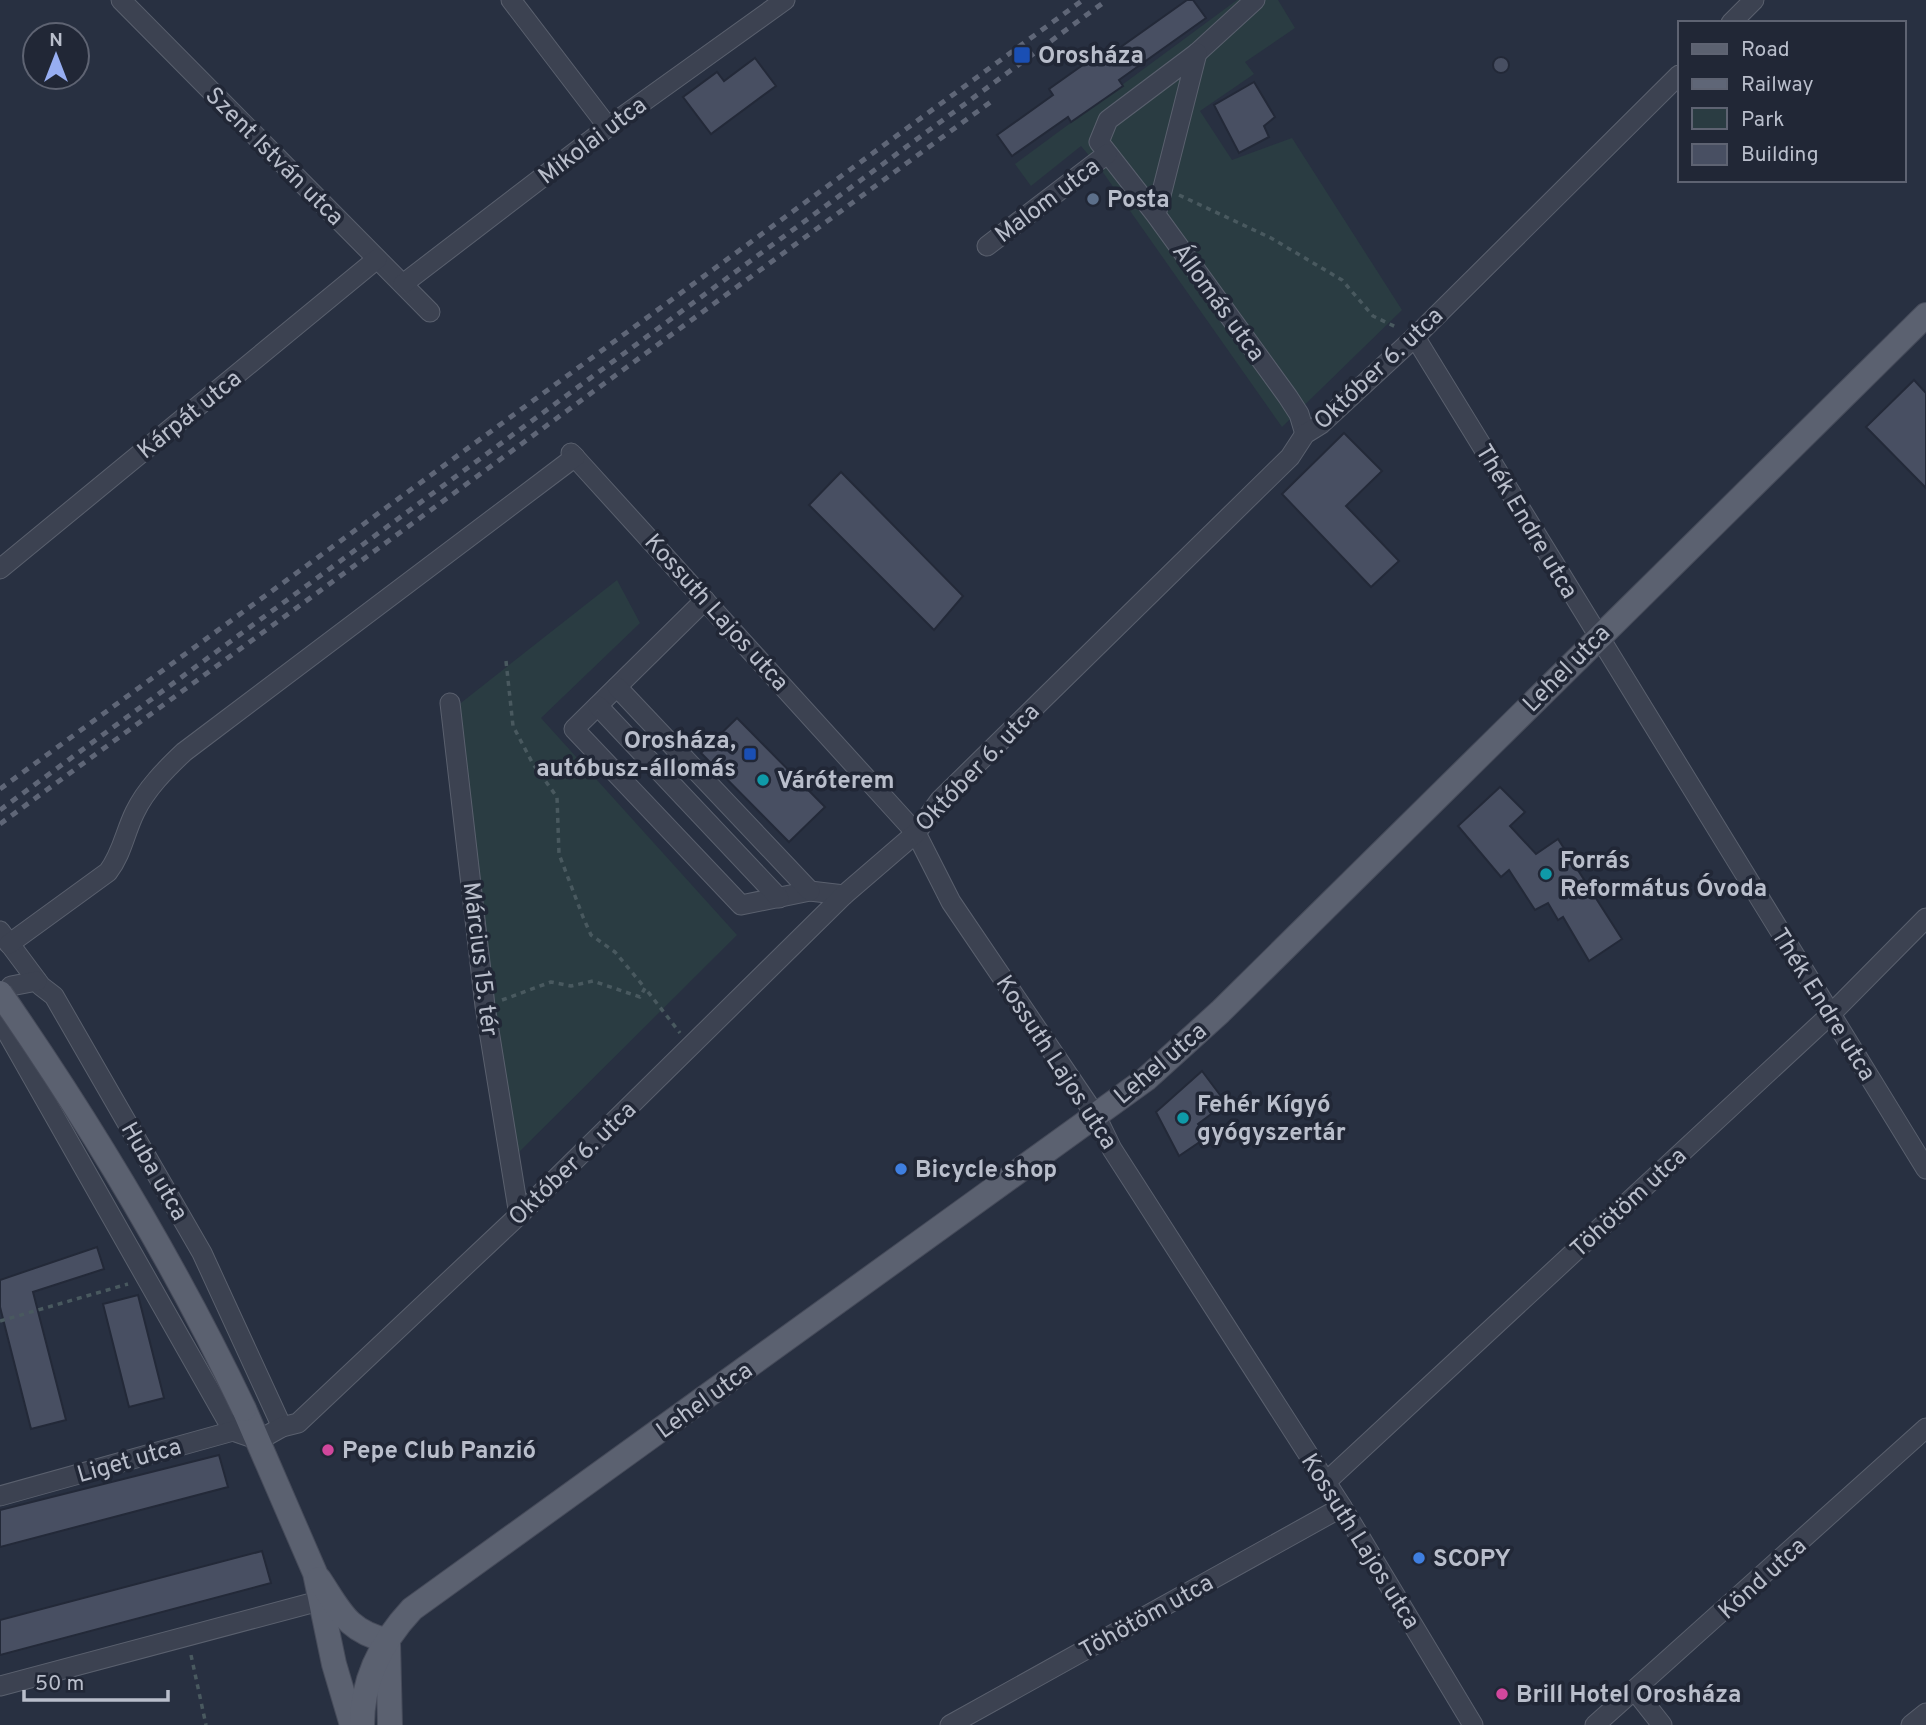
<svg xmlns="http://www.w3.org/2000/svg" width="1926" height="1725" font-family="Overpass,sans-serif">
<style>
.green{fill:#2a3c42}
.building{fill:#484f62;stroke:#232938;stroke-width:2}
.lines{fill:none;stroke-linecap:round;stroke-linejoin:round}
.minor-casing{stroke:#5a606e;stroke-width:21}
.major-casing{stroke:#464b5a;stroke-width:26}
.path{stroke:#49595f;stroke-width:3.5;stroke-dasharray:5 5;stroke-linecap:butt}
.minor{stroke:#3c4251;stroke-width:19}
.major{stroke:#5b6170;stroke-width:24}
.rail{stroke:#5f6677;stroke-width:5;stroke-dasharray:7 7;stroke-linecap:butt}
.major-bridge-casing{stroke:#464b5a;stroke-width:26;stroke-linecap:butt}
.major-bridge{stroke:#5b6170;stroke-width:24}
.transit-dot{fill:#1a4fb4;stroke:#212736;stroke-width:2.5}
.service-dot{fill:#5c6f8a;stroke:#212736;stroke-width:2.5}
.culture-dot{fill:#0f9aa8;stroke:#212736;stroke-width:2.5}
.shop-dot{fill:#3f7fe0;stroke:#212736;stroke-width:2.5}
.hotel-dot{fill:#d1479c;stroke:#212736;stroke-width:2.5}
.labels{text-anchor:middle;stroke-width:7;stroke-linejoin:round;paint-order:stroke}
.poi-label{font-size:24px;font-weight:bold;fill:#b9becb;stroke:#212736;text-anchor:start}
.street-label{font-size:24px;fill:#b9becb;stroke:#212736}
</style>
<rect width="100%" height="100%" fill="#283041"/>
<g class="green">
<path d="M1237 0H1278L1295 28 1245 62 1254 74 1200 111 1232 160 1292 138 1402 310 1282 427 1102 171 1081 146 1031 186 1015 164Z"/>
<path d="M617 580 640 623 541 718 737 935 507 1164 457 706Z"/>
</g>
<g class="building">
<path d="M1187 0H1193L1206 18 1119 80 1123 86 1071 122 1068 117 1012 156 997 135 1053 95 1049 89 1104 50 1108 56Z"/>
<circle cx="1501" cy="65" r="8"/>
<path d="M755 58 776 86 711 134 683 97 717 72 724 81Z"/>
<path d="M1254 82 1275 117 1264 126 1269 137 1239 153 1214 105Z"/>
<path d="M1914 380 1926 393V488L1866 427Z"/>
<path d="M1344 433 1382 471 1346 506 1399 561 1371 587 1282 494Z"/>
<path d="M841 472 963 596 934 630 809 505Z"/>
<path d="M737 718 825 807 789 842 701 753Z"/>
<path d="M1500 787 1525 812 1510 826 1536 854 1558 839 1622 939 1589 961 1563 917 1558 920 1548 903 1535 910 1509 870 1501 877 1458 826Z"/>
<path d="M1202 1071 1226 1103 1198 1124 1207 1137 1179 1156 1156 1112Z"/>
<path d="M97 1247 104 1269 33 1292 66 1420 31 1429 0 1307V1280Z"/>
<path d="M138 1295 164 1398 129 1407 103 1304Z"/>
<path d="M219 1455 228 1487 0 1547V1510Z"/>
<path d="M262 1551 271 1583 0 1655V1620Z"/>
</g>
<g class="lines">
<defs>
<g id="minor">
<path d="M121 0 430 312"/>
<path d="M511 0 608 127"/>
<path d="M1731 23 1754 0"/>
<path d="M1197 53 1255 0"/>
<path d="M1156 215 1197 53 1108 120 1099 142 1156 215 1288 397 1299 414 1305 434"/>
<path d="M987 246 1107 154"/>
<path d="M403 284 608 127 785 0"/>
<path d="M1415 337 1926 1169"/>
<path d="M571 453 916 833 951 902 1096 1116 1112 1149 1342 1507 1473 1725"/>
<path d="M0 569 377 259"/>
<path d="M705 600 574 729 741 905 810 891 844 895"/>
<path d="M617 687 810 891"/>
<path d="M450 703 485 1006 519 1215"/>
<path d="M598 706 779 898"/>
<path d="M0 931 41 986 54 996 202 1253 282 1427"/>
<path d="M9 944 108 872C122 854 125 832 135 812 146 789 166 769 184 752L575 457"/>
<path d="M0 1002 11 986 37 981"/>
<path d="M0 1020 233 1431"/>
<path d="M1326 1482 1831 1014 1926 918"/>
<path d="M0 1496 233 1431 259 1440 282 1427 298 1423 519 1215 844 895 916 833 940 800 1290 457 1305 434 1321 424 1415 337 1679 75"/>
<path d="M0 1686 319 1601"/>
<path d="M1636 1692 1662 1725"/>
<path d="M950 1725 1342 1507"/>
<path d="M1595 1725 1926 1428"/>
<path d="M1911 1725 1926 1713"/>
</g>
<g id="major">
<path d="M244 1409 315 1573 334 1664 352 1725"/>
<path d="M319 1579C341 1612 347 1631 388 1641"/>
<path d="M388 1642 390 1725"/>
<path d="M362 1725C362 1680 382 1641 412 1609L1146 1079 1220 1012 1926 315"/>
</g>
</defs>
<use href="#minor" class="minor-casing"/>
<use href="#major" class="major-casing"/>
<g class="path">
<path d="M1179 195 1271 238 1342 280 1373 316 1398 328"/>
<path d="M506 661 513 726 533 764 557 797 559 854 583 917 591 935 615 952 645 988"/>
<path d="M502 1000 551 982 571 986 593 981 640 997 645 988 680 1033"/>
<path d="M0 1321 128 1284"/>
<path d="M191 1655 206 1725"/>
</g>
<use href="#minor" class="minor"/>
<use href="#major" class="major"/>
<g class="rail">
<path d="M0 789 1083 0"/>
<path d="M0 810 1107 0"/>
<path d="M0 824 992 101"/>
</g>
<defs>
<path id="major-bridge" d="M0 993C92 1126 174 1262 244 1409"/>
</defs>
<use href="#major-bridge" class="major-bridge-casing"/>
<use href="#major-bridge" class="major-bridge"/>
</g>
<g class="transit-dot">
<rect x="1013" y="46" width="18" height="18" rx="3.5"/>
<rect x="743" y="747" width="14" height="14" rx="3.5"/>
</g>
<circle class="service-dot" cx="1093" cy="199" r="7"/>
<g class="culture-dot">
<circle cx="763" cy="780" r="7"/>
<circle cx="1546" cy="874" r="7"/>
<circle cx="1183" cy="1118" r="7"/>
</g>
<g class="shop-dot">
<circle cx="901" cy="1169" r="7"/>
<circle cx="1419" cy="1558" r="7"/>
</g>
<g class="hotel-dot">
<circle cx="328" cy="1450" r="7"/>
<circle cx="1502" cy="1694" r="7"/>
</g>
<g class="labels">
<g class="poi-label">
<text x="1038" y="63">Orosháza</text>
<text x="1107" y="207">Posta</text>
<text x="736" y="748" text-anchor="end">Orosháza,<tspan x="736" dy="28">autóbusz-állomás</tspan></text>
<text x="777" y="788">Váróterem</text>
<text x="1560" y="868">Forrás<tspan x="1560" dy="28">Református Óvoda</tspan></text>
<text x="1197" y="1112">Fehér Kígyó<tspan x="1197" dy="28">gyógyszertár</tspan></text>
<text x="915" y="1177">Bicycle shop</text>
<text x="342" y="1458">Pepe Club Panzió</text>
<text x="1433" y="1566">SCOPY</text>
<text x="1516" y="1702">Brill Hotel Orosháza</text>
</g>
<g class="street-label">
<text transform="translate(592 140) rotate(-37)" y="8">Mikolai utca</text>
<text transform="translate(275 156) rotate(45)" y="8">Szent István utca</text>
<text transform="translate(1047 200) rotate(-37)" y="8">Malom utca</text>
<text transform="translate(1219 302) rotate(54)" y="8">Állomás utca</text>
<text transform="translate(1378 368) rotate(-43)" y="8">Október 6. utca</text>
<text transform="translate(189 414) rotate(-39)" y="8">Kárpát utca</text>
<text transform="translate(1527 521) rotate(59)" y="8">Thék Endre utca</text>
<text transform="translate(717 612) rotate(48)" y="8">Kossuth Lajos utca</text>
<text transform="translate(1566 668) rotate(-45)" y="8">Lehel utca</text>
<text transform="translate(977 767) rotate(-46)" y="8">Október 6. utca</text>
<text transform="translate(481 959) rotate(83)" y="8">Március 15. tér</text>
<text transform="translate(1824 1004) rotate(58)" y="8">Thék Endre utca</text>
<text transform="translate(1057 1062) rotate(57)" y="8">Kossuth Lajos utca</text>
<text transform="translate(1160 1063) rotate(-40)" y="8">Lehel utca</text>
<text transform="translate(572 1163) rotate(-44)" y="8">Október 6. utca</text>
<text transform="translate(155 1171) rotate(60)" y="8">Huba utca</text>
<text transform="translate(1628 1202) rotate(-43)" y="8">Töhötöm utca</text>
<text transform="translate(704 1400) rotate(-36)" y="8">Lehel utca</text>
<text transform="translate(129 1460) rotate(-16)" y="8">Liget utca</text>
<text transform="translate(1361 1541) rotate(58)" y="8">Kossuth Lajos utca</text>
<text transform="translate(1762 1578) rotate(-42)" y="8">Könd utca</text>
<text transform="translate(1146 1616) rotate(-29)" y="8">Töhötöm utca</text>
</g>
</g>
<rect x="1678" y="21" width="228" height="161" fill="#212736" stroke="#5e6372" stroke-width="2"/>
<rect x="1692" y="44" width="35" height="10" fill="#5b6170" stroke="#5e6372" stroke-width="2"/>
<text x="1741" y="56" font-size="21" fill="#b9becb">Road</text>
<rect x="1692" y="79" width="35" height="10" fill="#5f6677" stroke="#5e6372" stroke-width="2"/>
<text x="1741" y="91" font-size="21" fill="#b9becb">Railway</text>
<rect x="1692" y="108" width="35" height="21" fill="#2a3c42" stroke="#5e6372" stroke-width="2"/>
<text x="1741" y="126" font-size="21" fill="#b9becb">Park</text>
<rect x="1692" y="144" width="35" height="21" fill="#484f62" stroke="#5e6372" stroke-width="2"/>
<text x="1741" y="161" font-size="21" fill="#b9becb">Building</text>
<g transform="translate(56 56)"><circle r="33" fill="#212736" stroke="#5e6372" stroke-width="2"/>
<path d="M0-5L12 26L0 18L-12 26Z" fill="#97aef2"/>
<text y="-10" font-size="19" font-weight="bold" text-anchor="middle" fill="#b9becb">N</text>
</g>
<path d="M24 1690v10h144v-10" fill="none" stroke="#b9becb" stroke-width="3.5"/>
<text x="35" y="1690" font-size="21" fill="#b9becb" stroke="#212736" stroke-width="5" paint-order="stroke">50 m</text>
</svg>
